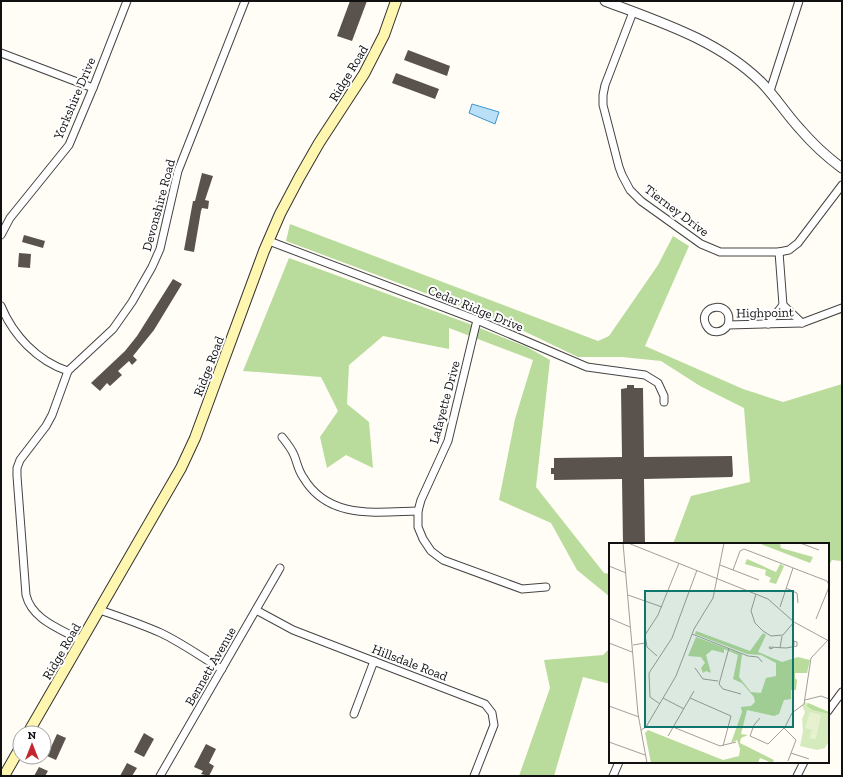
<svg xmlns="http://www.w3.org/2000/svg" width="843" height="777" font-family="'Zilla Slab',serif">
<style>
.forest{fill:#b9dc9c}
.water{fill:#b9e0f7;stroke:#3f96cf}
.building{fill:#5a524d}
.lines{fill:none;stroke-linecap:round;stroke-linejoin:round}
.minor-casing{stroke:#444;stroke-width:9}
.tertiary-casing{stroke:#444;stroke-width:11}
.secondary-casing{stroke:#333;stroke-width:12}
.minor{stroke:#fff;stroke-width:7}
.tertiary{stroke:#fff;stroke-width:9}
.secondary{stroke:#fff6b0;stroke-width:10}
.labels{text-anchor:middle;stroke-width:4;stroke-linejoin:round;paint-order:stroke}
.street-label{font-size:13px;fill:#111;stroke:#fff}
.inset-road{fill:none;stroke:#a09f9a;stroke-width:1}
.view{fill:#0f766e;fill-opacity:0.15;stroke:#0f766e;stroke-width:2}
.inset-edge{fill:none;stroke:#111;stroke-width:2}
</style>
<rect width="100%" height="100%" fill="#fffdf5"/>
<g class="forest">
<path d="M290 224 598 341 609 336 658 265 673 236 689 246 645 346 743 389 783 402 842 384V561L832 560 828 567V544H673L691 496 750 482 744 408 700 386 661 361 622 357H578L511 325 286 241Z"/>
<path d="M289 258 467 323 527 347 550 360 536 487 604 573 610 574V597L577 570 551 523 499 500 515 419 533 360 449 328V349L383 336 349 365 347 404 369 422 373 468 346 455 327 468 320 437 338 411 321 377 243 371Z"/>
<path d="M610 648V684L583 677 554 776H519L550 688 544 660 603 655Z"/>
</g>
<path class="water" d="M472 104 499 112 495 124 469 113Z"/>
<g class="building">
<path d="M350 1H367L352 41 337 36Z"/>
<path d="M408 50 450 66 447 76 404 60Z"/>
<path d="M396 73 439 89 435 99 392 83Z"/>
<path d="M202 173 213 176 205 200 209 201 208 209 202 208 201 211 194 252 184 250 193 201H195Z"/>
<path d="M24 235 45 241 43 248 22 242Z"/>
<path d="M19 253 31 254 30 268 18 267Z"/>
<path d="M173 279 182 284 154 330 133 356 137 360 132 365 129 361 118 371 122 375 110 386 107 383 100 391 91 383 125 351 137 336Z"/>
<path d="M627 385H634V388H643L644 457 732 456 733 475 732 477 644 479 645 544H623L622 479 554 480V474H551V468H554V458L622 457 621 389 627 388Z"/>
<path d="M144 733 154 739 144 757 134 752Z"/>
<path d="M57 734 66 738 56 760 47 756Z"/>
<path d="M206 744 216 749 209 763 214 766 209 776 201 774 203 771 194 767Z"/>
<path d="M127 763 137 768 132 776H120Z"/>
<path d="M39 767 48 771 45 776H34Z"/>
</g>
<g class="lines">
<defs>
<g id="minor">
<path d="M633 12 605 85 603 95V105L619 167 622 175 630 190 641 201 701 244 720 252H779L789 250 798 243 842 185"/>
<path d="M1 53 93 88"/>
<path d="M770 91 799 1"/>
<path d="M1 235 10 218 69 145 93 88 127 1"/>
<path d="M269 241 477 320 587 367 645 375 658 383 664 396V402"/>
<path d="M783 305 802 323"/>
<path d="M1 306C13 335 37 361 68 371"/>
<path d="M477 320 448 441 421 500 418 511V527L423 539 431 551 443 560 522 589 546 587"/>
<path d="M768 324 783 305 779 252"/>
<path d="M728 325C735 299 696 304 706 325 711 335 723 333 728 325L802 323 842 308"/>
<path d="M282 437C286 442 291 448 294 455 297 462 298 470 303 477 328 520 376 512 418 511"/>
<path d="M100 610C120 617 141 624 161 633 182 643 201 657 222 669"/>
<path d="M256 610 293 630 485 704 492 713 494 725 474 776"/>
<path d="M82 641C61 629 32 620 26 595L17 476V468L20 460 46 426 52 415 68 371 113 329 132 302 152 267 160 249 178 171 245 1"/>
<path d="M828 711 842 692"/>
<path d="M354 714 374 661"/>
<path d="M160 776 280 568"/>
<path d="M613 776 619 762"/>
<path d="M797 776 804 762"/>
</g>
<path id="tertiary" d="M605 1C660 22 718 40 761 82 775 96 786 114 800 129 812 143 827 157 842 168"/>
<g id="secondary">
<path d="M28 733 181 468 195 438 264 251 280 214 299 178 319 143 364 74 384 35 396 1"/>
<path d="M4 776 20 748"/>
</g>
</defs>
<use href="#minor" class="minor-casing"/>
<use href="#tertiary" class="tertiary-casing"/>
<use href="#secondary" class="secondary-casing"/>
<use href="#minor" class="minor"/>
<use href="#tertiary" class="tertiary"/>
<use href="#secondary" class="secondary"/>
</g>
<g class="labels">
<g class="street-label">
<text transform="translate(348 73) rotate(-59)" y="5">Ridge Road</text>
<text transform="translate(74 98) rotate(-67)" y="5">Yorkshire Drive</text>
<text transform="translate(158 205) rotate(-75)" y="5">Devonshire Road</text>
<text transform="translate(677 210) rotate(37)" y="5">Tierney Drive</text>
<text transform="translate(476 308) rotate(22)" y="5">Cedar Ridge Drive</text>
<text transform="translate(765 312) rotate(-1)" y="5">Highpoint</text>
<text transform="translate(208 366) rotate(-69)" y="5">Ridge Road</text>
<text transform="translate(444 402) rotate(-75)" y="5">Lafayette Drive</text>
<text transform="translate(61 651) rotate(-60)" y="5">Ridge Road</text>
<text transform="translate(410 662) rotate(21)" y="5">Hillsdale Road</text>
<text transform="translate(210 666) rotate(-60)" y="5">Bennett Avenue</text>
</g>
</g>
<g transform="translate(609 543)">
<rect width="220" height="220" fill="#fffdf5"/>
<path d="M196 159 220 169V198L216 205 208 207 191 203 194 188 193 176 196 169 193 163Z" fill="#d5ebbd"/>
<path d="M149 0H171L172 5 204 14 201 20ZM138 16 167 29 171 21 175 23 167 41 160 39 162 35 156 32 157 27 136 21ZM87 88 141 108 154 90 157 92 149 109 173 119 189 114 201 117 198 130H186V135L188 137 187 147H182V156L175 157 170 171 165 173 138 167 132 191 139 192 132 195 131 200 165 217 163 220 151 215 149 220H42L36 190 39 187 114 217 130 213 131 206 128 197 122 200 133 169 132 164 142 163 146 159 145 154 133 140 124 136 129 112 115 106V110L103 107 97 112 102 130 97 128 94 130 92 125 96 120 92 114 79 113 87 94 133 111 130 134 142 149 152 150 157 135 167 133V120L152 112 138 111 86 91ZM199 160 220 169V171L204 167 198 163Z" fill="#b9dc9c"/>
<path d="M201 169 212 172 207 196 200 195 203 187 196 185Z" fill="#e6f2cf"/>
<path class="inset-road" d="M14 0 29 171 38 220M19 0 159 56 185 79 220 98M191 0 210 7M111 22 150 37M0 23 17 30M124 27 131 8 135 6 218 38 220 42M0 35V52M177 45 188 50 189 60M147 51 142 68 146 80 154 88 162 93 174 92 185 79M19 52 53 64M171 64 184 25M0 75 21 84M207 76 220 44M83 91 139 113 149 114 153 119M0 100 23 109M24 102 36 100M120 105 110 141 114 146 132 151M164 105 161 106 160 104 177 105 188 103V99L185 98V102M171 105 173 93M48 113 38 104 36 92 49 72 70 20M86 125 94 136 109 138M54 155 75 166M81 155 122 173 114 203M196 157 212 153 220 156M51 161 41 154 40 130 63 95 88 27M0 163 30 174M151 175 145 182 141 193 159 201 176 184 183 170 195 161 202 115 220 96M64 184 111 203 127 199M175 185 187 197 179 218M32 187 37 184 67 133 85 86 104 55 115 0M59 193 85 148M0 199 36 212M182 210 200 216"/>
<path class="view" d="M36 48H184V184H36Z"/>
<rect width="220" height="220" class="inset-edge"/>
</g>
<rect width="843" height="777" fill="none" stroke="#111111" stroke-width="4"/>
<g transform="translate(32 745)"><circle r="19" fill="#ffffff" stroke="#a0a0a0"/>
<path d="M0-3L7 15L0 10L-7 15Z" fill="#c4262e"/>
<text y="-6" font-size="11" font-weight="bold" text-anchor="middle" fill="#111111">N</text>
</g>
</svg>
